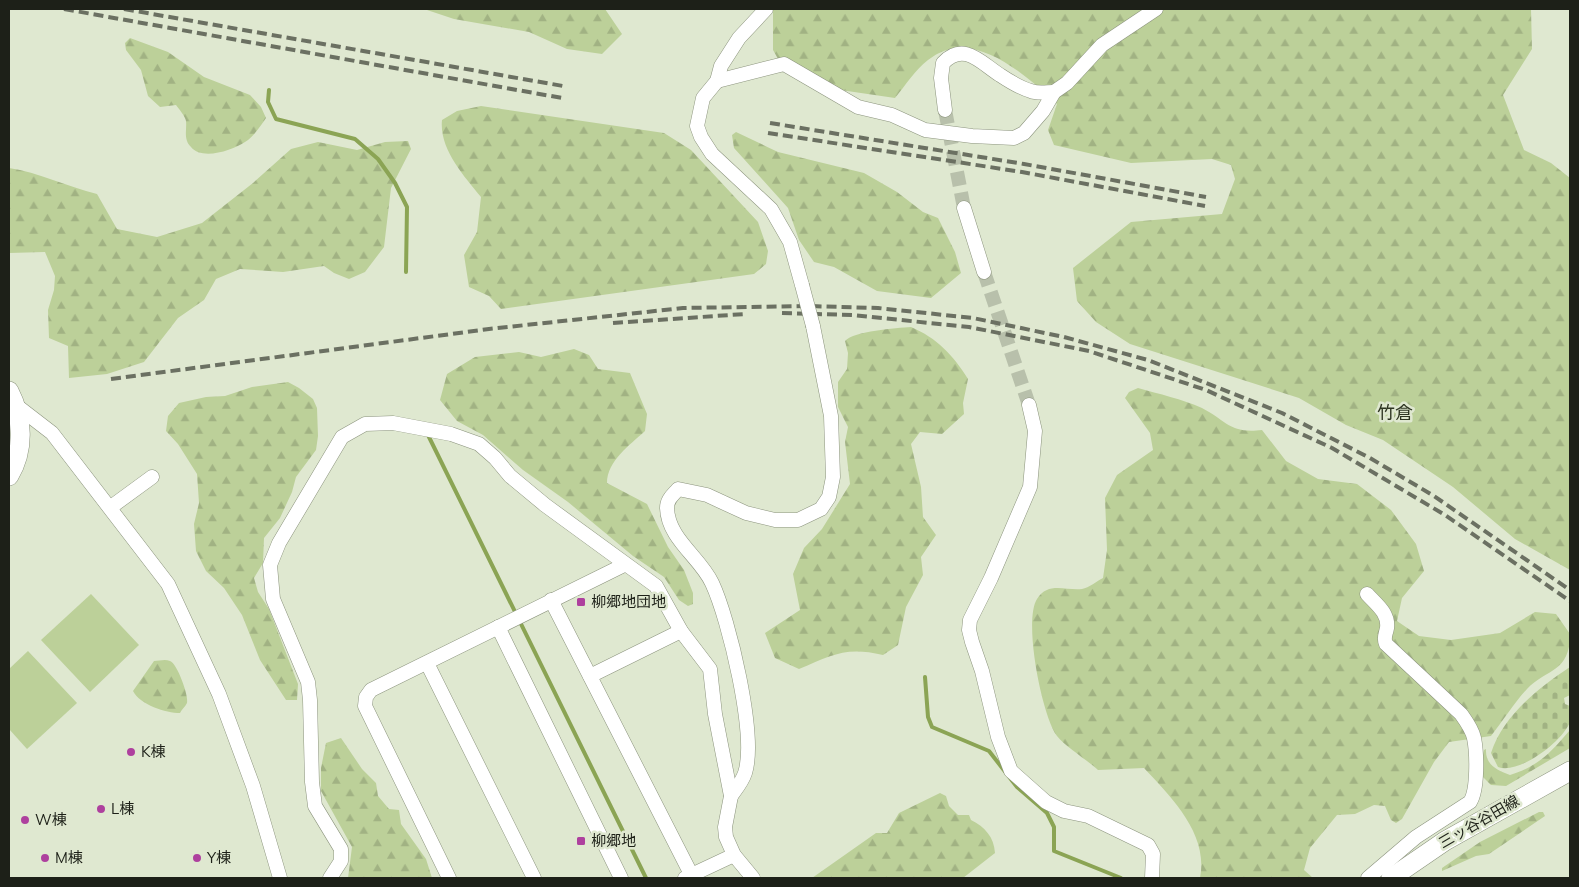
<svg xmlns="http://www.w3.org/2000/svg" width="1579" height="887" font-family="Mulish,'Noto Sans JP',sans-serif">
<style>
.grass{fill:#bcd099}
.forest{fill:url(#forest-firs)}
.cemetery{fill:url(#cemetery-stones)}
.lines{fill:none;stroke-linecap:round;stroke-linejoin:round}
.stream{stroke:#8ba454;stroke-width:4}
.street-tunnel{stroke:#b8c0ab;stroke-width:14;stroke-dasharray:14 7;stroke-linecap:butt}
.street-casing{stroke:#8c947e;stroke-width:15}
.secondary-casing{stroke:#8c947e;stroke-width:20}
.street{stroke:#fff;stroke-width:14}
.secondary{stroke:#fff;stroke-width:19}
.rail{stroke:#6b7062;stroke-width:4;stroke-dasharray:10 5;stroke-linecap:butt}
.street-bridge-casing{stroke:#8c947e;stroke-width:15;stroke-linecap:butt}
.street-bridge{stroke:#fff;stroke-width:14}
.poi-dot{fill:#ae409e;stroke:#dfe8d0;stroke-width:2}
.labels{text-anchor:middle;stroke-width:5;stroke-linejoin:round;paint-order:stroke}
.poi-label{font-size:15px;fill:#1d2018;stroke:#dfe8d0;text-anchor:start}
.street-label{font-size:15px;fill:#1d2018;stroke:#dfe8d0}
.quarter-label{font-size:18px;fill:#2e3522;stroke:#dfe8d0}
</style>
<defs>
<pattern id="forest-firs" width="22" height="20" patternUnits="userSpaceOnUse" patternTransform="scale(1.25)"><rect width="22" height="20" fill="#bcd099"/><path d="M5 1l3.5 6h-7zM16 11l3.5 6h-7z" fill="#a1b283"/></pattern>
<pattern id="cemetery-stones" width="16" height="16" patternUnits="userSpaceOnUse" patternTransform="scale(1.25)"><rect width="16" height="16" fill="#bcd099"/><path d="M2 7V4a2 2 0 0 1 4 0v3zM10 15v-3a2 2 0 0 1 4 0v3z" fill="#a1b283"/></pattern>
</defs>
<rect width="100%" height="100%" fill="#dfe8d0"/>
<g class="grass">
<path d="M91 594 139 645 90 692 41 640Z"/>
<path d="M28 651 77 703 27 749 9 729V669Z"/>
</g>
<g class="forest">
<path d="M424 9H605L622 34 602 54 567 49 529 32 454 19Z"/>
<path d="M773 9H1531L1532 49 1503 95 1524 150 1551 163 1570 178V570L1515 539 1453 487 1383 440 1346 425 1299 398 1130 344 1096 322 1077 301 1073 268 1131 222 1222 214 1235 179 1231 165 1212 159 1131 163 1054 145 1048 130 1057 104C1024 74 972 25 928 60 915 70 905 86 895 98L820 87 786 73 773 50Z"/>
<path d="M130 38 168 52 204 77 250 95 261 107 266 118C260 127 254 136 245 142 233 150 202 161 191 147 183 139 187 130 186 121 185 116 179 109 176 105L160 107 148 96 141 70 126 50 125 43Z"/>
<path d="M481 106 664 133 691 150 758 222 768 251 766 264 754 274 501 309 489 296 469 287 464 255 477 232 481 197C464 176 439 149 442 120L457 111Z"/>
<path d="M736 132 778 152 864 173 897 192 923 212 938 218 955 252 961 273 931 298 877 291 834 267 814 262 799 240 788 208 734 148 732 135Z"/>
<path d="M408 141 411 149 391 188 384 247 365 272 349 279 334 273 324 266 283 272 240 269 216 279 204 300 178 318 144 362 107 374 69 378 68 346 49 338 48 310 54 290 55 276 45 252 9 253V168C38 172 68 187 97 194L117 229 157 237 202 223 253 183 291 149 318 142 357 150 385 142Z"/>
<path d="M911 327C937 338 953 355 968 379L963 403 964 414 942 434 920 432 911 444 921 487 923 517 936 535 921 557 923 575 906 607 898 645 883 655C846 646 832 655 799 669L775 658 765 633 800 610 793 574 804 548 822 529 850 484 845 442 848 427 838 407V382L847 369 848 353 845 341C854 331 896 328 911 327Z"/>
<path d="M574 349 589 355 598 369 630 373 647 414 645 431C630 445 607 461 607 483L647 504 668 547 684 570 693 593V604L688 606 679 600 664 577 633 556 568 502 523 470 483 435 457 421 440 400 447 374 475 357 519 352 541 357Z"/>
<path d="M288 382 299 388 313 399 317 408 318 436 316 450 296 477 292 492 280 518 264 538 263 563 254 578 258 592 269 609 298 684 297 700H286L260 660 242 615 224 588 206 571 196 551 194 524 199 503 197 474 178 444 166 431 168 416 179 403 206 397 225 396 252 387Z"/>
<path d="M1138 388C1159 394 1182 399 1202 408 1227 421 1230 434 1262 430L1286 461 1318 479 1357 484 1391 510 1416 544 1424 571 1402 598 1397 621 1419 636 1451 640 1500 633 1535 612 1556 614 1570 634C1570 673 1547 668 1527 689 1514 703 1503 721 1491 736L1449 742 1434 762 1402 819 1396 823 1391 820 1385 806 1374 805 1355 814 1337 815 1310 848 1304 870 1313 878H1200C1209 834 1171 797 1144 768L1098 770C1087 760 1066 747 1057 736 1042 716 1023 621 1037 599 1048 581 1066 591 1082 589 1089 588 1097 581 1103 578L1107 550 1105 498 1117 475 1153 450 1150 433 1125 398 1129 392Z"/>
<path d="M154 661C159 661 165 659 170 661 177 663 189 696 187 703 185 707 182 709 180 713 166 713 140 705 133 691Z"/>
<path d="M1570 730V748L1506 786 1491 785 1482 776 1481 765 1484 750 1486 749C1485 765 1497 770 1510 775 1539 766 1551 752 1570 730Z"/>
<path d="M341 738 362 769 376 783 378 796 389 809 399 810 401 824 426 859 432 878H348L352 847 321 791V768L326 743Z"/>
<path d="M940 793 946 796 949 806 958 815H969L971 820C985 827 994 837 995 853L963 878H812L876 833H887L899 813Z"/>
<path d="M1539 812H1543L1545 816 1489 854 1476 856 1442 871V868L1480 842Z"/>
</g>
<path class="cemetery" d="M1570 667V695L1564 698 1565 704 1570 706C1570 710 1572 718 1570 722 1563 741 1519 775 1498 767L1491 753C1503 716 1538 688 1570 667Z"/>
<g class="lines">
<g class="stream">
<path d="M269 90 268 102 276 119 355 139 378 159 395 183 407 207 406 272"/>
<path d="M427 433 646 878"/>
<path d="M925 677 928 717 932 727 989 751 1017 787 1047 813 1054 827V851L1121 878"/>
</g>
<g class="street-tunnel">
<path d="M945 110 964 208"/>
<path d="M984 272 1029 405"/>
</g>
<defs>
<g id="street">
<path d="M766 9 739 38 721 66 717 81 703 98 697 126 701 137 712 154 771 209 790 242 802 285"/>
<path d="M717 81 784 64 858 107 892 115 925 130 972 136 1014 138 1024 133 1043 111 1054 92 1067 83 1102 45 1156 9"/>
<path d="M945 110 941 78 943 63C964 41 981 63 1000 75 1009 81 1020 88 1031 91 1038 94 1047 92 1054 92"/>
<path d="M964 208 984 272"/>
<path d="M1029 405 1035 431 1030 487 991 578 970 620 969 630 972 642 982 671 998 737 1011 771 1046 802 1064 811 1088 816 1148 845 1153 854 1152 878"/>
<path d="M17 406 52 433 168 584 219 694 253 786 280 878"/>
<path d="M111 507 152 477"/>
<path d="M1367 594C1376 604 1389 613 1387 628 1386 634 1383 638 1386 644L1461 714C1466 721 1472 729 1474 738 1477 753 1478 790 1470 802L1416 837 1368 878"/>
<path d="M551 600 693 878"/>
<path d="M498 627 621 878"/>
<path d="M427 663 534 878"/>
<path d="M590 676 681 631"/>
<path d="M731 796C736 789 742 782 745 773 757 736 729 619 712 583 700 557 668 539 667 508 667 499 673 495 678 489L707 495 746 513 775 520H798L821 509 829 497 833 477 831 416 813 326"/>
<path d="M330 878 341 861V849L315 806 312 782 310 700 308 682 273 599 270 565 279 543 342 437 365 424 393 423 451 434 479 444 495 458 510 476 545 505 656 586 681 631 710 669 715 714 731 796 725 827 726 837 734 855 753 878"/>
<path d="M449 878 365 706 366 697 371 690 624 565"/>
<path d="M685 878 734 855"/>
</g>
<g id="secondary">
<path d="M9 391C23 418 25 449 9 476"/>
<path d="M1391 878 1445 841 1570 771"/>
</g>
</defs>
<use href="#street" class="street-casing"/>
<use href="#secondary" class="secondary-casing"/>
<use href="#street" class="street"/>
<use href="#secondary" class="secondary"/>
<g class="rail">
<path d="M64 9 562 98"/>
<path d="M124 9 563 86"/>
<path d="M770 123 1024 164 1206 197"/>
<path d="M768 133 1022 172 1205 206"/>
<path d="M782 313 852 315 969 327 1089 351 1206 390 1332 448 1445 515 1570 601"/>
<path d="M613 323 745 314"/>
<path d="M111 379 489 329 683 308 808 306 878 308 973 318 1064 337 1148 360 1282 413 1370 458 1434 496 1570 590"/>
</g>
<defs>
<path id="street-bridge" d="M802 285 813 326"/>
</defs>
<use href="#street-bridge" class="street-bridge-casing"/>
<use href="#street-bridge" class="street-bridge"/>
</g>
<g class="poi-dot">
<rect x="576" y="597" width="10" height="10" rx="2.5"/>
<circle cx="131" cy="752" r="5"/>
<circle cx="101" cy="809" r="5"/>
<circle cx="25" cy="820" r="5"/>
<rect x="576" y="836" width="10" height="10" rx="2.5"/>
<circle cx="45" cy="858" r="5"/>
<circle cx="197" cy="858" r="5"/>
</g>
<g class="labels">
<g class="poi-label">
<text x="591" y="607">柳郷地団地</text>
<text x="141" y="757">K棟</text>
<text x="111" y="814">L棟</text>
<text x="35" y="825">W棟</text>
<text x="591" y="846">柳郷地</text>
<text x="55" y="863">M棟</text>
<text x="207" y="863">Y棟</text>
</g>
<g class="street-label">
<text transform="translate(1479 822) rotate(-30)" y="5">三ッ谷谷田線</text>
</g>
<g class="quarter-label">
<text x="1395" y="419">竹倉</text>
</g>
</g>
<rect width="1579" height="887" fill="none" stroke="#1d2018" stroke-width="20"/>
</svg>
